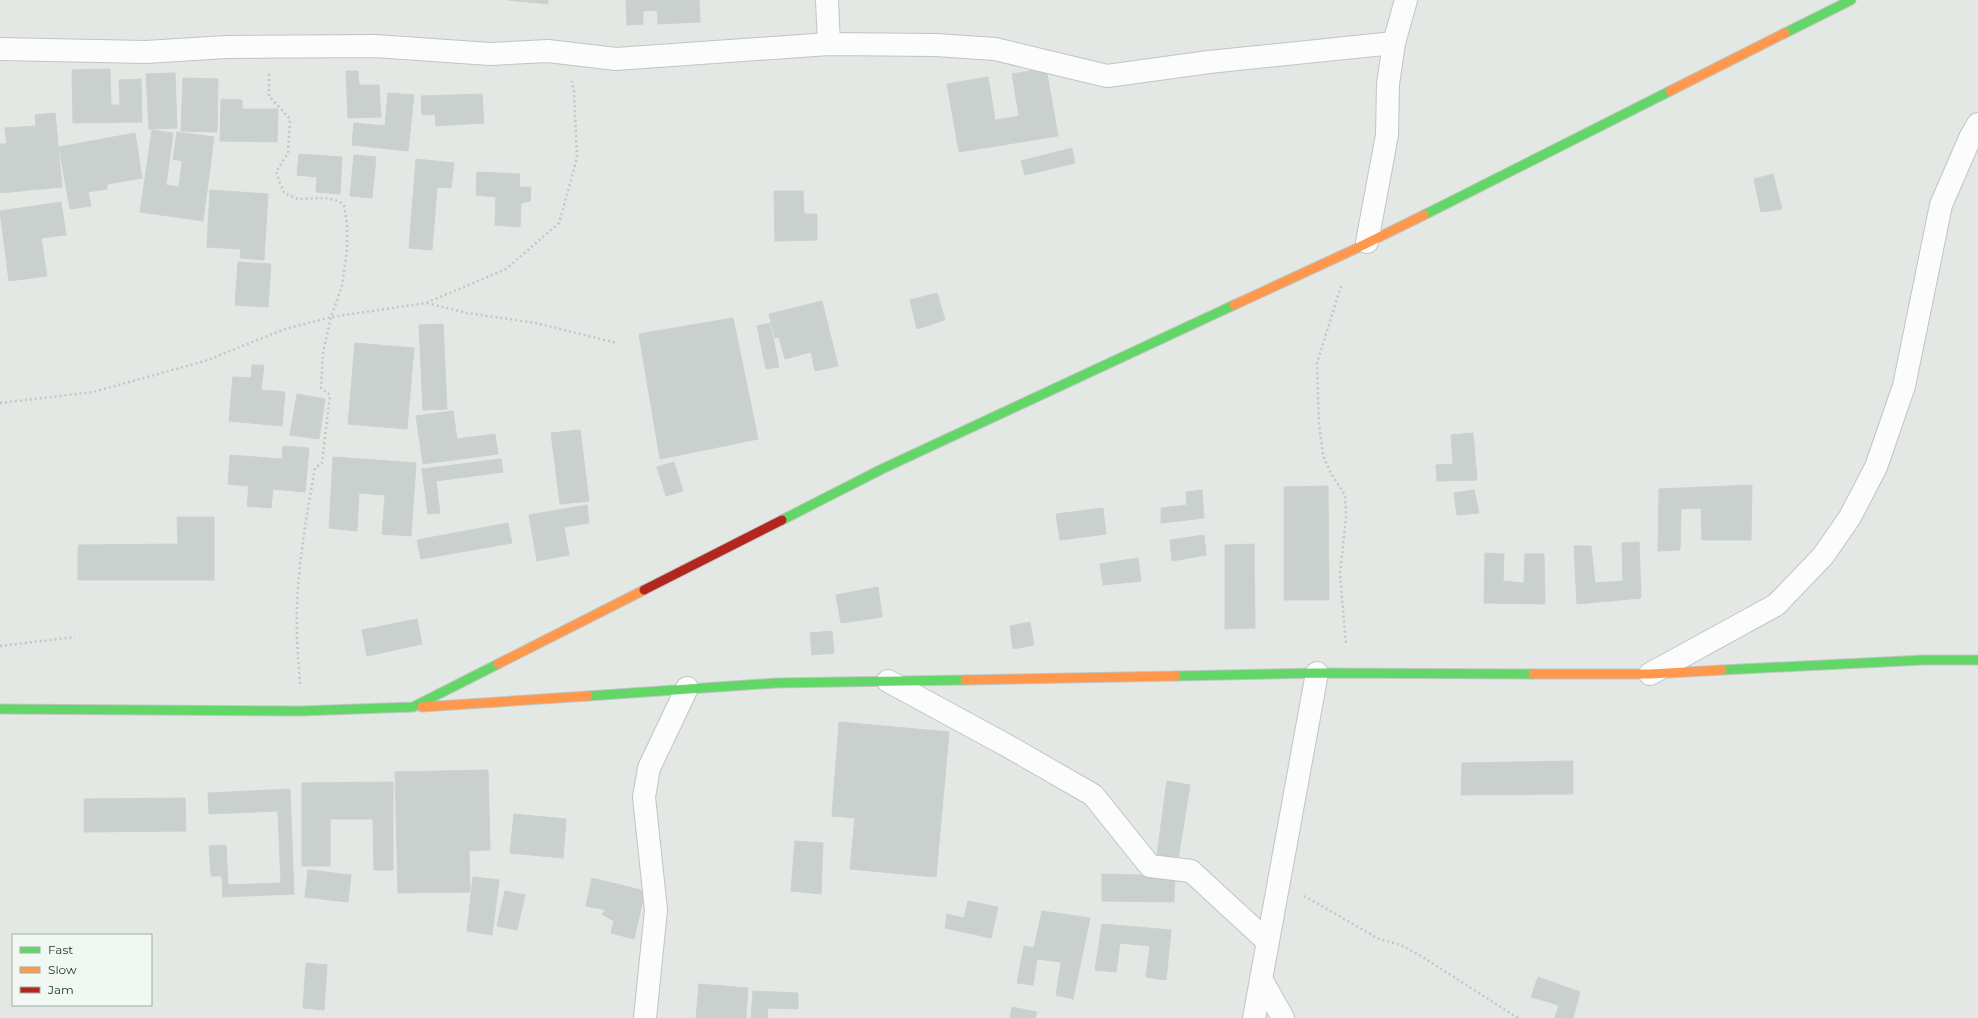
<svg xmlns="http://www.w3.org/2000/svg" width="1978" height="1018" font-family="Montserrat,sans-serif">
<style>
.building{fill:#cad0cd;stroke:#ccd1ce}
.lines{fill:none;stroke-linecap:round;stroke-linejoin:round}
.street-casing{stroke:#c0c5c2;stroke-width:24}
.fast-casing{stroke:#bfc6c2;stroke-width:11}
.slow-casing{stroke:#bfc6c2;stroke-width:11}
.jam-casing{stroke:#bfc6c2;stroke-width:11}
.path{stroke:#c0c8c5;stroke-width:2.5;stroke-dasharray:2 3;stroke-linecap:butt}
.street{stroke:#fbfcfb;stroke-width:22}
.fast{stroke:#63d668;stroke-width:9}
.slow{stroke:#ff974d;stroke-width:9}
.jam{stroke:#b3261e;stroke-width:9}
</style>
<rect width="100%" height="100%" fill="#e3e8e5"/>
<g class="building">
<path d="M508 0H548V4Z"/>
<path d="M626 0H699L700 22 658 24 657 10 643 11V24L627 25Z"/>
<path d="M1046 68 1058 136 959 152 947 84 988 77 995 120 1019 116 1012 74Z"/>
<path d="M110 69 111 105H120L119 80 141 79 142 122 73 123 72 70Z"/>
<path d="M346 71H358L359 85H379L381 117 348 118Z"/>
<path d="M175 73 177 128 149 129 146 74Z"/>
<path d="M183 78 218 79 217 132 181 131Z"/>
<path d="M388 93 414 95 408 151 352 145 354 123 385 126Z"/>
<path d="M482 94 484 123 436 126 435 114 422 115 421 96Z"/>
<path d="M221 99 242 100V109H278L277 142 220 141Z"/>
<path d="M55 113 62 187 0 193V144H7L5 128 36 126 35 115Z"/>
<path d="M152 130 173 133 166 185 179 187 182 161 173 159 177 132 214 137 203 221 140 212Z"/>
<path d="M135 133 142 178 107 184V189L88 192 91 206 70 209 59 147Z"/>
<path d="M1072 148 1075 163 1025 175 1021 161Z"/>
<path d="M299 154 342 157 340 194 316 192 317 177 297 175Z"/>
<path d="M354 155 376 157 372 198 350 196Z"/>
<path d="M416 159 454 163 451 188 437 187 432 250 409 248Z"/>
<path d="M477 172 520 174 519 187H531L530 201 521 203 520 227 495 225 496 197 476 195Z"/>
<path d="M1773 174 1782 209 1761 212 1754 179Z"/>
<path d="M210 190 268 194 264 260 240 258 241 249 207 247Z"/>
<path d="M774 191H803L804 214H817V240L775 241Z"/>
<path d="M61 202 66 235 41 238 47 276 9 281 0 211Z"/>
<path d="M238 262 271 264 268 307 235 305Z"/>
<path d="M937 293 945 320 917 329 910 300Z"/>
<path d="M822 301 838 366 815 371 811 352 785 359 779 337 775 338 769 314Z"/>
<path d="M733 318 758 439 660 459 639 334Z"/>
<path d="M770 323 779 367 766 369 757 326Z"/>
<path d="M443 324 447 409 423 410 419 325Z"/>
<path d="M355 343 414 348 407 429 348 424Z"/>
<path d="M252 365H264L261 390 285 392 282 426 229 421 233 377 251 378Z"/>
<path d="M297 394 325 399 319 439 290 435Z"/>
<path d="M453 411 457 439 495 434 498 454 423 464 416 416Z"/>
<path d="M580 430 589 501 560 504 551 433Z"/>
<path d="M1473 433 1477 480 1437 481 1436 465 1453 464 1451 435Z"/>
<path d="M283 446 309 448 305 492 273 489 271 508 247 506 249 486 228 484 230 455 282 459Z"/>
<path d="M333 457 416 463 411 536 382 534 385 495 359 493 357 531 329 528Z"/>
<path d="M501 459 503 472 436 481 440 513 428 514 422 469Z"/>
<path d="M674 462 683 491 666 496 657 467Z"/>
<path d="M1752 485 1751 540H1702L1701 508 1681 509 1680 550 1658 551 1659 489Z"/>
<path d="M1328 486 1329 600H1284V487Z"/>
<path d="M1202 490 1204 518 1161 523V508L1187 505 1186 492Z"/>
<path d="M1474 490 1479 513 1457 515 1454 493Z"/>
<path d="M587 505 589 523 564 527 569 555 537 561 529 515Z"/>
<path d="M1103 508 1106 534 1060 540 1056 514Z"/>
<path d="M177 517H214V580H78V545L178 544Z"/>
<path d="M508 523 512 543 421 559 417 540Z"/>
<path d="M1204 535 1206 555 1172 561 1170 540Z"/>
<path d="M1639 542 1641 598 1577 604 1574 546H1591L1595 583 1623 581 1622 543Z"/>
<path d="M1254 544 1255 628 1225 629V545Z"/>
<path d="M1485 553 1504 554 1503 581 1524 583 1525 554H1544L1545 604 1484 603Z"/>
<path d="M1138 558 1141 581 1103 585 1100 564Z"/>
<path d="M878 587 882 617 841 623 836 595Z"/>
<path d="M417 619 422 644 367 656 362 630Z"/>
<path d="M1030 622 1034 645 1013 649 1010 626Z"/>
<path d="M832 631 834 653 812 655 810 633Z"/>
<path d="M839 722 949 732 936 877 850 869 855 818 832 816Z"/>
<path d="M1573 761V794L1461 795 1462 763Z"/>
<path d="M488 770 490 850 469 851 470 892 398 893 395 772Z"/>
<path d="M1167 781 1190 785 1177 866 1156 861Z"/>
<path d="M393 782V870H374L373 819H330V866H302V783Z"/>
<path d="M290 789 294 894 223 897 222 876H211L209 846 226 845 228 885 281 883 278 811 209 814 208 793Z"/>
<path d="M185 798 186 831 84 832V799Z"/>
<path d="M514 814 566 819 563 858 510 853Z"/>
<path d="M795 841 823 843 821 894 791 891Z"/>
<path d="M308 870 351 875 348 902 305 897Z"/>
<path d="M1102 874 1175 876 1174 902 1102 901Z"/>
<path d="M473 877 499 880 492 935 467 931Z"/>
<path d="M592 878 645 891 634 939 611 933 614 921 602 914 606 910 586 906Z"/>
<path d="M505 891 525 895 517 930 497 926Z"/>
<path d="M968 901 998 907 991 938 945 928 947 914 964 918Z"/>
<path d="M1042 911 1090 918 1073 999 1056 995 1061 962 1037 959 1033 985 1017 983 1024 946 1034 948Z"/>
<path d="M1102 924 1171 930 1166 980 1146 977 1150 946 1120 943 1116 972 1095 970Z"/>
<path d="M306 963 327 965 324 1010 303 1008Z"/>
<path d="M1538 977 1580 992 1573 1018H1555L1559 1005 1531 997Z"/>
<path d="M699 984 748 988 746 1018H696Z"/>
<path d="M753 991 798 993V1009L768 1008 767 1018H751Z"/>
<path d="M1012 1007 1037 1012 1035 1018H1010Z"/>
</g>
<g class="lines">
<defs>
<g id="street">
<path d="M827 0 829 44"/>
<path d="M0 49 146 52 226 47 375 46 490 54 548 51 616 59 829 44 936 45 995 49 1107 76 1209 62 1394 43"/>
<path d="M1367 242 1387 135 1388 84 1394 43 1406 0"/>
<path d="M1650 674 1776 605 1823 556 1850 517 1876 467 1904 386 1941 205 1970 138 1978 124"/>
<path d="M888 681 1006 745 1093 795 1150 866 1191 871 1268 942"/>
<path d="M1261 979 1283 1018"/>
<path d="M645 1018 656 910 644 797 649 768 687 688"/>
<path d="M1254 1018 1317 673"/>
</g>
<g id="fast">
<path d="M1785 33 1851 0"/>
<path d="M1424 215 1670 91"/>
<path d="M782 520 882 469 1234 305"/>
<path d="M1722 670 1923 660H1978"/>
<path d="M1176 676 1317 673 1533 674"/>
<path d="M588 696 776 683 965 680"/>
<path d="M0 709 301 711 413 707 498 664"/>
</g>
<g id="slow">
<path d="M1670 91 1785 33"/>
<path d="M1234 305 1353 250 1424 215"/>
<path d="M498 664 644 590"/>
<path d="M1533 674H1650L1722 670"/>
<path d="M965 680 1176 676"/>
<path d="M422 707 588 696"/>
</g>
<path id="jam" d="M644 590 782 520"/>
</defs>
<use href="#street" class="street-casing"/>
<use href="#fast" class="fast-casing"/>
<use href="#slow" class="slow-casing"/>
<use href="#jam" class="jam-casing"/>
<g class="path">
<path d="M269 74V96L290 119 288 153 276 172 284 193 298 199 325 198 339 201 344 206 347 223V249L342 286 331 317 323 352 321 388 330 395 322 463 315 468C307 513 299 559 297 605 296 631 298 658 300 684"/>
<path d="M1341 286 1317 363 1319 424 1323 455 1329 470 1345 495 1346 517 1340 574 1346 645"/>
<path d="M427 303 467 313 536 323 617 343"/>
<path d="M0 403 93 392 205 361 285 329 331 317 426 303 506 269 559 223 577 158 574 92 572 81"/>
<path d="M0 646 75 637"/>
<path d="M1304 896 1379 939 1401 945 1421 956 1518 1018"/>
</g>
<use href="#street" class="street"/>
<use href="#fast" class="fast"/>
<use href="#slow" class="slow"/>
<use href="#jam" class="jam"/>
</g>
<rect x="12" y="934" width="140" height="72" fill="#f1f8f3" stroke="#9eada5"/>
<rect x="20" y="947" width="20" height="6" fill="#63d668" stroke="#9eada5"/>
<text x="48" y="954" font-size="12" fill="#213c31">Fast</text>
<rect x="20" y="967" width="20" height="6" fill="#ff974d" stroke="#9eada5"/>
<text x="48" y="974" font-size="12" fill="#213c31">Slow</text>
<rect x="20" y="987" width="20" height="6" fill="#b3261e" stroke="#9eada5"/>
<text x="48" y="994" font-size="12" fill="#213c31">Jam</text>
</svg>
